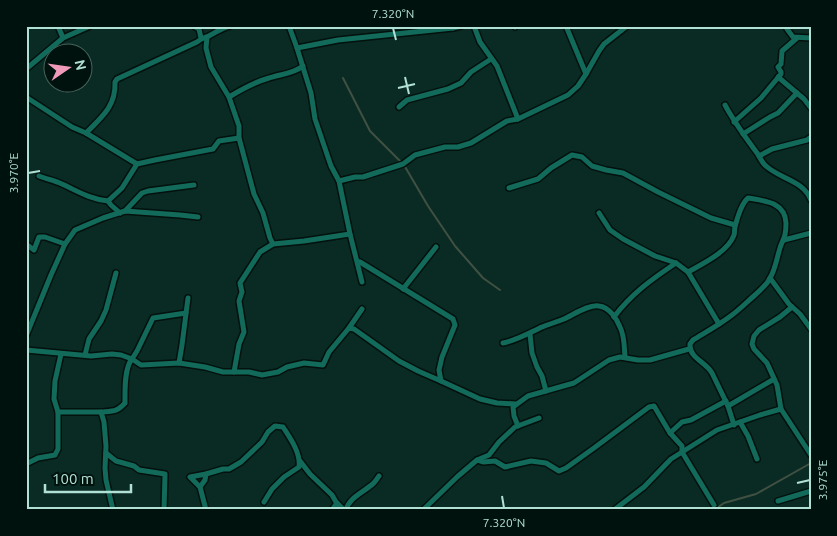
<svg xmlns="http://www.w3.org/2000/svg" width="837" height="536" font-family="Ubuntu,sans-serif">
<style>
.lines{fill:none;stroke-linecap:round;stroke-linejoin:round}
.stream{stroke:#405042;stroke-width:2}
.minor-casing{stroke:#04110d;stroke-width:8}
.minor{stroke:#126a5a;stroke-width:5}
.ticks{fill:none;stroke:#b1e0d4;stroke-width:2}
.neatline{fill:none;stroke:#b1e0d4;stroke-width:2}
.ticks-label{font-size:12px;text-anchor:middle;fill:#b1e0d4}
</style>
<rect width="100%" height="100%" fill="#092b24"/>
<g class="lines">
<g class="stream">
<path d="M343 78 370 131 404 165 428 206 455 246 483 278 500 290"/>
<path d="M714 510 724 503 756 494 811 463"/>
</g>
<defs>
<g id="minor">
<path d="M58 26 63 38"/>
<path d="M194 26 199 29 201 38"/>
<path d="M289 26 297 48 311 93 315 119 331 166 339 181 350 234 362 282"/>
<path d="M474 26 480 42 497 66 518 119"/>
<path d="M514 26 515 27"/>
<path d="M566 26 586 74"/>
<path d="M786 26 787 29 793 37 811 38"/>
<path d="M453 28 461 26"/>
<path d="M207 37 206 48 211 67 229 97 239 126V138L254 194 263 213 270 238 273 244"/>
<path d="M297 48 338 40 453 28 454 26"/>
<path d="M26 69 63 38 90 26"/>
<path d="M778 77 804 99 811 108"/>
<path d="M26 97 72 127 86 133 137 164"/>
<path d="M229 97C242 89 255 82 269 78 281 74 293 74 303 66"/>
<path d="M725 105C734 122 746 138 757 153 760 157 762 163 766 166 780 179 803 180 811 200"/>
<path d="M399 107 407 100 448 89 461 83 471 72 491 59"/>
<path d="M734 122 761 98 781 74V72L778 67 781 64 782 51 797 38"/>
<path d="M86 133C102 117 116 106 115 82L117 79 197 42C201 38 204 38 209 36 216 32 222 28 230 26"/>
<path d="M743 134 770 117 778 113 797 93"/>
<path d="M759 156 772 149 807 140 811 137"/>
<path d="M39 176C47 179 55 181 62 184 79 192 90 199 108 201"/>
<path d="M339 181 355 177H363L403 164 415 155 445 147H458L471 143 507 121 518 119 568 95 578 86 586 74 599 51 604 44 627 26"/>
<path d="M509 188 538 179 551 168 572 155 582 157 592 166 606 170 623 173 658 192 711 218 735 225"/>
<path d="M125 211 142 193 148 191 194 185"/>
<path d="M120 213 111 205 108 201 122 188 137 164 155 160 213 149 219 141 239 138"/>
<path d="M599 213 610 230 623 239 655 256 676 263 688 272 719 324"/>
<path d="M784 240 811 233"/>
<path d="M26 244 34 250 39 237H45L65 244"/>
<path d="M688 272C702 264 728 252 734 235 735 232 734 230 735 227 737 219 742 203 748 198 765 201 785 202 786 223 786 233 785 236 781 245 777 256 776 268 770 278 767 285 760 290 755 295 747 302 740 309 732 315 719 325 706 332 693 340L690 344C689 358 706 362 712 373L728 406 734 425"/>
<path d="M770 278 789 304 800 314 811 329"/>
<path d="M403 289 436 247"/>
<path d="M792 307 780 317 759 330 754 336 752 344 754 349 767 363 777 385 781 409 811 455"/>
<path d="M186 313 153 318 137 351 132 359 141 365 179 363 205 367 223 372H249L262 375 278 372 287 367 304 363 323 365 329 352 349 328 354 329 399 361 418 371 441 381 439 370 442 357 455 325 453 319 360 262"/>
<path d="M614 317C631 294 652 279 676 263"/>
<path d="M349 328 362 309"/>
<path d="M530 334 532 353 537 367 542 376 546 391"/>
<path d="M26 336 51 275 65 244 75 230 103 218 125 211 180 215 198 217"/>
<path d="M503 343C518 340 529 333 542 327 549 324 557 322 564 319 573 315 589 304 599 306 609 307 617 319 620 327 625 337 624 347 625 357"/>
<path d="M26 350 91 356 112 354 121 355 132 359C124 368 125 392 125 403 117 412 113 411 101 412L104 422 106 446 105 468 106 480 113 510"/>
<path d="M85 355 89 339 101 321 106 310 116 273"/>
<path d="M179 363 182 345 188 298"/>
<path d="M234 372 239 344 244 332 239 301 242 292 240 283 260 252 273 244 304 241 350 234"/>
<path d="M441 381 480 399 497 403 516 404"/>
<path d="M728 406 774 379"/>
<path d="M58 412H101"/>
<path d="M740 422 748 436 757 459"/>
<path d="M518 426 514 416 513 407 528 396 574 383 609 360 620 357 638 360H650L689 349"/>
<path d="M670 433 682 422 691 420 726 401"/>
<path d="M106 453 116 461 134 466 139 470 165 474 164 510"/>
<path d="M477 460 483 462 495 461 505 467 531 461 546 463 559 471 566 468 594 448 649 407 654 406 670 433 682 446V452L714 505"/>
<path d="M300 461 310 474 332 495 336 502 344 510"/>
<path d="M26 464 38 458 55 455 58 449V412L54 399 55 381 61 354"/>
<path d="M200 487 205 480 206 474"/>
<path d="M778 501 811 491"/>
<path d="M206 510 200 487 190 477 206 474 223 469H229L241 462 262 442 268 432 275 426 283 427C290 438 301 453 299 467L284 477 272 489 264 502"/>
<path d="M332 510 337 503"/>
<path d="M346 510C349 498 362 493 370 486 374 484 376 480 379 476"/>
<path d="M423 510 457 477 477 460 489 455 499 442 515 427 539 418"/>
<path d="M614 510 644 487 671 459 717 430 760 415 781 409"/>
</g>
</defs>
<use href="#minor" class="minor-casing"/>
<use href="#minor" class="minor"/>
</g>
<path class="ticks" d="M393 28 396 40M405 77 409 94M398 88 415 84M28 173 40 171M797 483 810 480M502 496 504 508"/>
<rect width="837" height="536" fill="none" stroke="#00120d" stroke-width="55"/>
<g transform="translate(68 68) rotate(77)"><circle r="24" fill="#00120d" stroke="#47645d"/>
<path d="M0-4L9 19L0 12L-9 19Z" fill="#ef9ab8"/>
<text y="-8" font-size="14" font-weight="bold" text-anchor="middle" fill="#b1e0d4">N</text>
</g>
<path d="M45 484v8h86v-8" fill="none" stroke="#b1e0d4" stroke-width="2.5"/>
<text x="52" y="484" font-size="15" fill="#b1e0d4" stroke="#00120d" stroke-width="4" paint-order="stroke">100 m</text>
<rect x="28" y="28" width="782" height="480" class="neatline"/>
<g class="ticks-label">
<text x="393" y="18">7.320°N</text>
<text transform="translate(14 173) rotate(-90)" y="4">3.970°E</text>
<text transform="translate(823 480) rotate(-90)" y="4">3.975°E</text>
<text x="504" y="527">7.320°N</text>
</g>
</svg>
